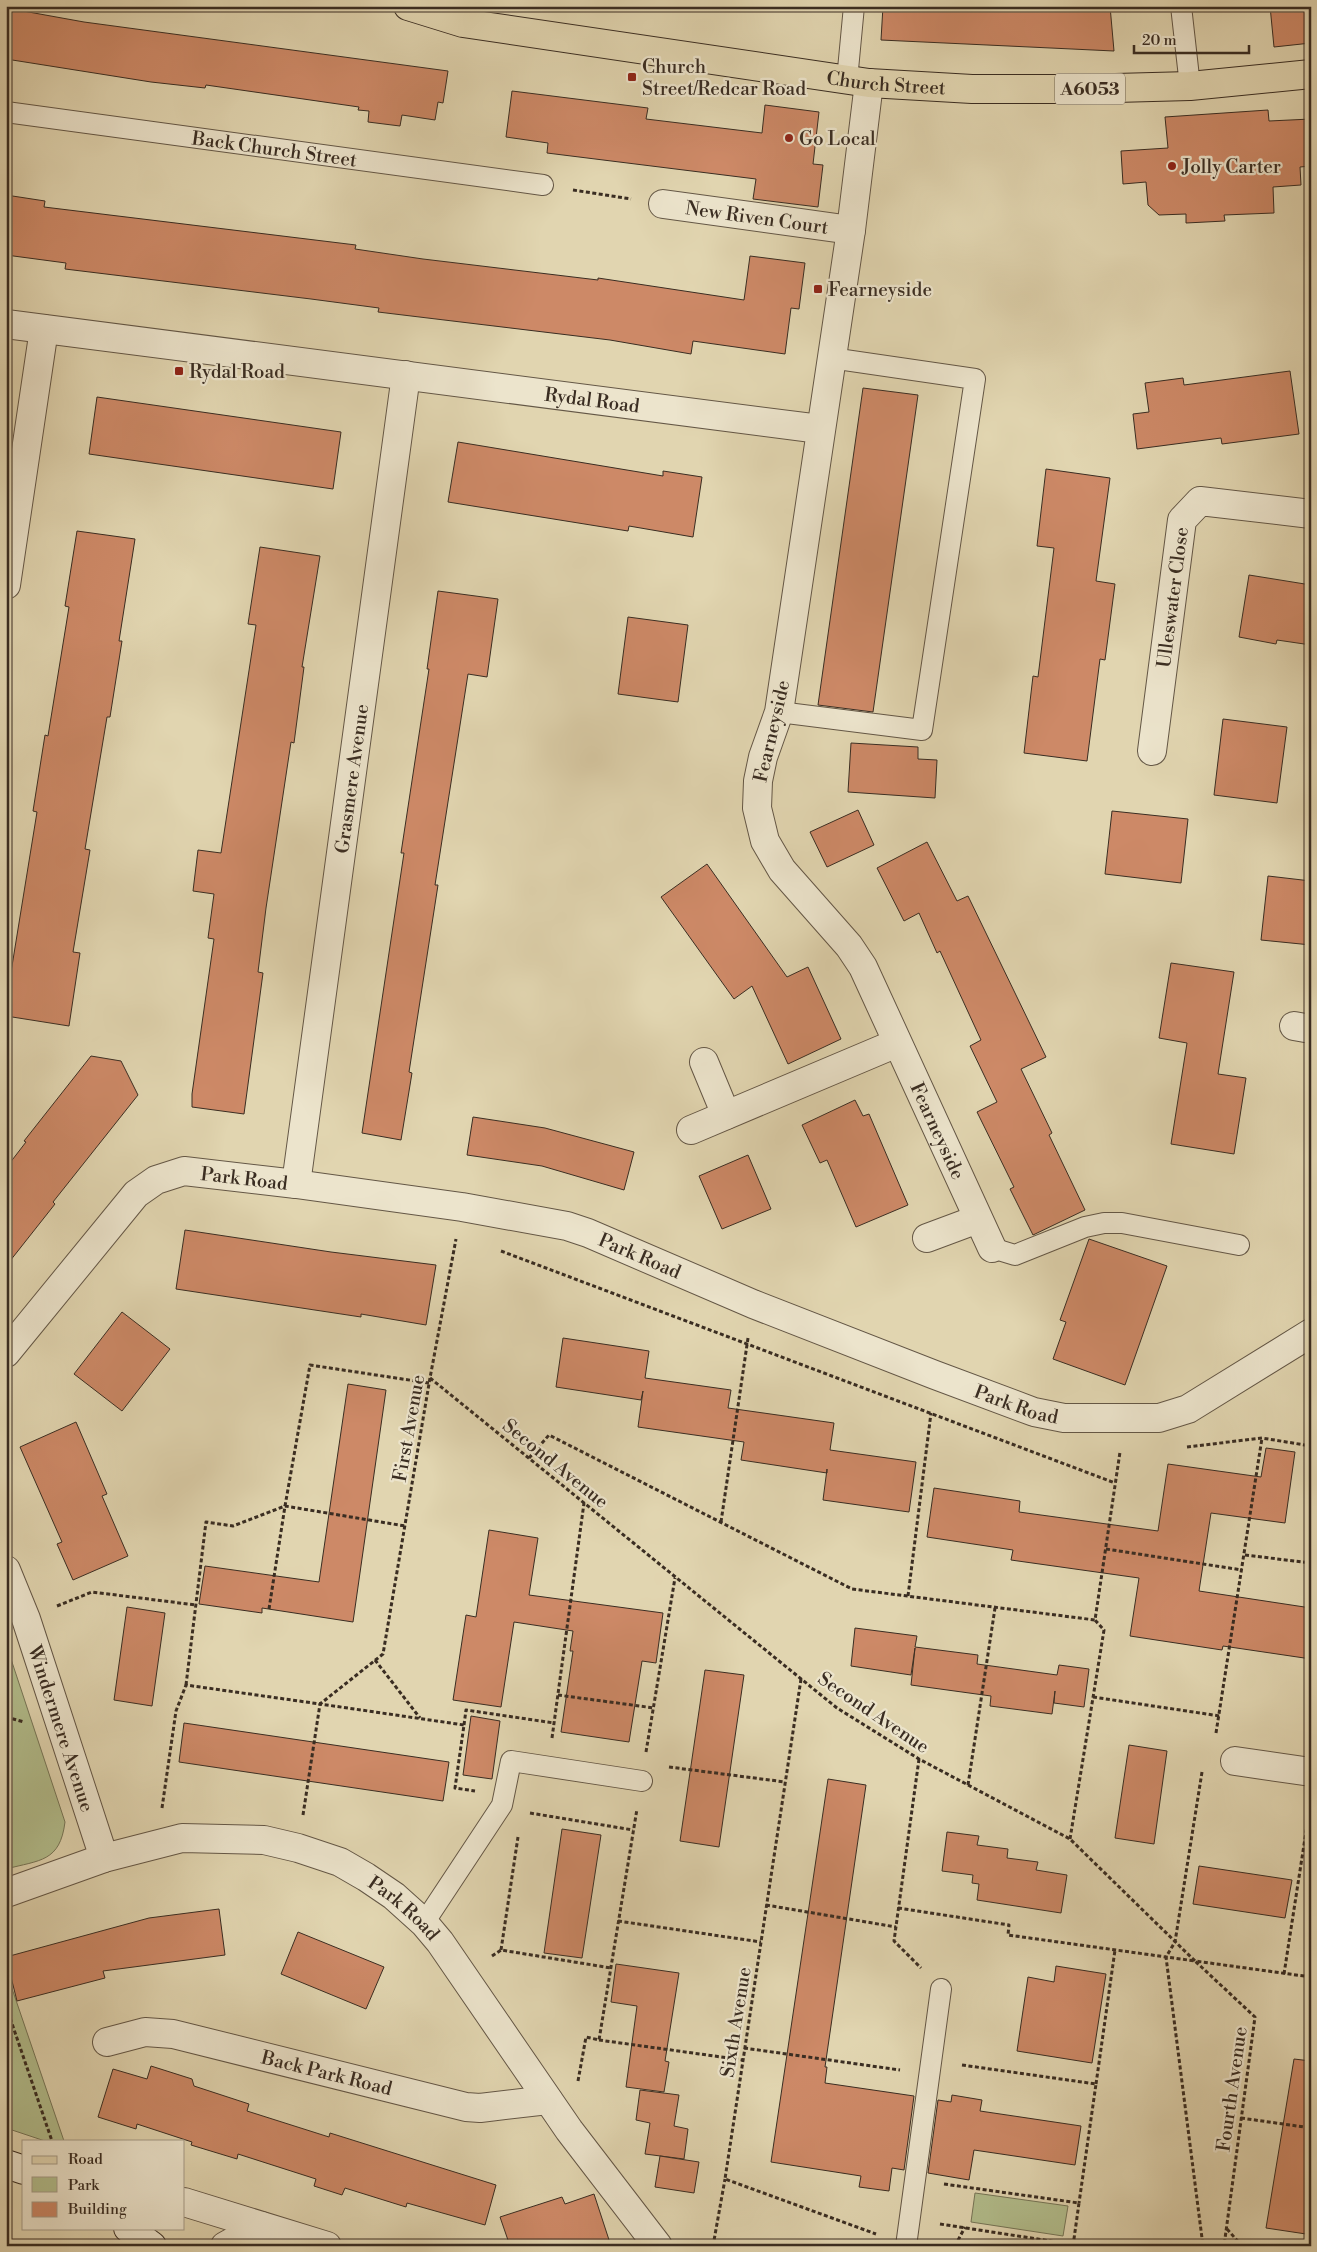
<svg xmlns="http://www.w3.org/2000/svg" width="1317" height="2252" font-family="'Libre Bodoni',serif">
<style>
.green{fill:#b2bd8c;stroke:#767557}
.building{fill:#cd8967;stroke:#3a2d22}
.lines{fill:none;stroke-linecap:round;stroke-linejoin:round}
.service-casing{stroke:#645746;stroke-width:22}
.minor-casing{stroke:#645746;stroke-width:30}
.secondary-casing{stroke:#3a2d22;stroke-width:30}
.primary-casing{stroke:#3a2d22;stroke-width:30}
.path{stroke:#3a2d22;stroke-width:3;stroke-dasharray:4 2.5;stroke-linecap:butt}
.service{stroke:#ece4cc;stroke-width:20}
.minor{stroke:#ece4cc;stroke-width:28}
.secondary{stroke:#ece4cc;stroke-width:28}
.primary{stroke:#e1d5b0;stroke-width:28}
.poi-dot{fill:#8f2418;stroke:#ece4cc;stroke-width:2}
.labels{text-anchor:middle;stroke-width:4.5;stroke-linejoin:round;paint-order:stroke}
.shield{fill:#ece4cc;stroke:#6f6455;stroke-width:1}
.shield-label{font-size:18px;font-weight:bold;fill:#3a2d22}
.poi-label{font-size:19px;fill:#3a2d22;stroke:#ece4cc;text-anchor:start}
.street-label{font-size:19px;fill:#3a2d22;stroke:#ece4cc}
</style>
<rect width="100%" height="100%" fill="#e1d5b0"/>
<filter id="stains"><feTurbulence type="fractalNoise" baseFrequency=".004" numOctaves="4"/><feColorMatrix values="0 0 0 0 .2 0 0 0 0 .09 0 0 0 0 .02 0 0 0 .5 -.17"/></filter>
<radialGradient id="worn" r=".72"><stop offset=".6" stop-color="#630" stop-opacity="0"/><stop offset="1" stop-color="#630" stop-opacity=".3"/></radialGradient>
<g class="green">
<path d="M6 1644 65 1822C60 1862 40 1860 6 1869Z"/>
<path d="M6 1971 64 2141H45L6 2128Z"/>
<path d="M975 2193 1068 2206 1063 2236 971 2222Z"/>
</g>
<g class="building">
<path d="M883 6H1110L1114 51 881 40Z"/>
<path d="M1270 6H1311V43L1274 47Z"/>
<path d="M12 9 84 22 448 71 443 103 438 102 435 120 402 115 400 126 368 122 369 111 358 110 359 107 206 85 205 88 151 82 6 59V39Z"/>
<path d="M512 91 648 108 646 119 762 133 765 105 819 112 813 164 823 165 818 207 753 199 756 179 547 153 548 143 506 137Z"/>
<path d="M1268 110 1269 121 1311 119V166L1300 167 1301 185 1273 187 1274 213 1224 215 1225 221 1186 223V214L1159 215 1148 205 1146 182 1123 184 1121 151 1168 148 1165 117Z"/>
<path d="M6 195 45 201 44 207 356 245 355 249 423 259 598 280V278L744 300 750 256 805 263 799 309 791 308 785 354 693 341 691 354 610 340 378 312 379 308 311 299 65 269 66 263 6 255Z"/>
<path d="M1290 371 1299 434 1222 444 1221 438 1137 449 1133 414 1149 412 1145 383 1183 378 1184 385Z"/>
<path d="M863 388 918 395 873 712 818 705Z"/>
<path d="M97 397 341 432 333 489 89 454Z"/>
<path d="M458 442 663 476V471L702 477 693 537 629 526 628 531 448 502Z"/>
<path d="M1046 469 1110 478 1096 581 1115 584 1105 660 1100 659 1087 761 1024 753 1033 676 1038 677 1054 548 1037 546Z"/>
<path d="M77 531 135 539 119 641H122L110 717H107L85 849 90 850 73 952 80 953 69 1026 6 1016V1003L37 812 33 811 45 735 48 736 69 607 65 606Z"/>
<path d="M260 547 320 556 302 667H304L294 743 291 742 266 908 258 972 263 973 244 1114 192 1107V1094L214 939 208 938 214 894 193 891 198 850 221 853 256 625 248 624Z"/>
<path d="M1249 575 1311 585V645L1277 640 1276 644 1239 637Z"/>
<path d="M438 591 498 599 487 677 468 674 435 885H438L409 1072 412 1073 401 1140 362 1133 404 853H401L429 669H427Z"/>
<path d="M628 617 688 625 678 702 618 694Z"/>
<path d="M1223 719 1287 727 1277 803 1214 795Z"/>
<path d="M851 743 918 747V759L937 760 935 798 848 792Z"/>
<path d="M858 810 874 845 827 867 810 832Z"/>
<path d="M1112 811 1188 819 1181 883 1105 874Z"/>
<path d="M927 842 957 901 968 896 1046 1057 1021 1069 1052 1133 1049 1135 1085 1210 1033 1235 1010 1189 1014 1187 977 1112 997 1102 970 1046 981 1040 940 951 937 953 919 913 904 921 877 868Z"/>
<path d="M707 864 787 977 808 967 841 1039 788 1064 752 986 734 999 661 897Z"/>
<path d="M1268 876 1311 881V945L1261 940Z"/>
<path d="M1171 963 1234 972 1218 1074 1246 1078 1234 1154 1171 1144 1187 1043 1159 1038Z"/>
<path d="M91 1056 121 1061 138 1095 53 1202 55 1204 6 1266V1168L26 1142 24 1141Z"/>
<path d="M855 1100 863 1116 869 1114 908 1205 856 1227 827 1160 820 1163 802 1125Z"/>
<path d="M473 1117 545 1128 634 1152 624 1190 542 1166 467 1155Z"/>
<path d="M748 1155 771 1209 722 1229 699 1176Z"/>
<path d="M185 1230 331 1252 436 1265 426 1325 361 1314V1317L176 1289Z"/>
<path d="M1089 1239 1167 1266 1125 1385 1053 1359 1066 1322 1060 1320Z"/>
<path d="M122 1312 170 1349 122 1411 74 1374Z"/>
<path d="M563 1338 649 1351 645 1378 731 1390 728 1408 834 1423 830 1450 916 1462 909 1512 823 1500 827 1469V1473L741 1460 744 1442 638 1427 643 1391 641 1400 556 1387Z"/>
<path d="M348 1384 386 1390 353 1622 262 1608V1613L199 1604 205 1566 319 1582Z"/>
<path d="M76 1422 107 1494 102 1496 128 1556 73 1580 57 1544 62 1542 20 1447Z"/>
<path d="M1266 1448 1295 1452 1285 1523 1211 1513 1199 1591 1311 1608V1659L1223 1646 1222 1650 1130 1636 1139 1578 1011 1560 1013 1550 927 1537 934 1488 1020 1501 1019 1512 1158 1531 1168 1464 1261 1477Z"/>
<path d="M489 1530 538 1538 529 1595 663 1613 656 1663 642 1661 629 1742 561 1732 573 1651H570L573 1631 514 1622 501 1707 453 1700 466 1615 476 1617Z"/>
<path d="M127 1607 165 1613 152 1706 114 1700Z"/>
<path d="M855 1628 917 1636 915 1647 978 1655 977 1664 1057 1675 1059 1665 1089 1669 1084 1707 1054 1703 1055 1691 1052 1714 990 1706 991 1696 911 1685 915 1648 911 1675 851 1666Z"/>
<path d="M705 1670 744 1675 719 1847 680 1841Z"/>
<path d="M471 1716 500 1721 492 1779 463 1775Z"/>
<path d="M184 1723 449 1762 443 1801 179 1762Z"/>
<path d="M1129 1745 1167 1751 1154 1844 1115 1838Z"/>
<path d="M828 1779 866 1785 825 2067H827L825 2083 914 2096 904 2170 892 2168 889 2191 859 2187 861 2176 771 2162Z"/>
<path d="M562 1829 601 1835 582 1958 544 1953Z"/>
<path d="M947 1832 979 1836 977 1845 1008 1849 1007 1858 1038 1862 1036 1870 1067 1875 1061 1913 977 1900 979 1884 972 1883 973 1875 942 1871Z"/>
<path d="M1199 1866 1292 1880 1285 1918 1193 1904Z"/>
<path d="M219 1909 225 1955 103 1971 105 1978 17 2001 6 1957 149 1918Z"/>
<path d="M298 1932 384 1967 366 2009 281 1974Z"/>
<path d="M616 1964 679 1973 665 2061 669 2062 664 2092 626 2087 637 2006 611 2002Z"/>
<path d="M1056 1966 1106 1974 1092 2063 1017 2051 1028 1977 1054 1982Z"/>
<path d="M1294 2059 1311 2061V2204L1306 2234 1266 2228Z"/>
<path d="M151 2066 192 2079 194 2086 249 2104 247 2111 329 2137 330 2133 496 2185 485 2225 407 2203 406 2207 345 2188 342 2195 314 2186 316 2179 238 2154 237 2159 191 2145 192 2142 137 2124 136 2129 98 2117 113 2069 147 2079Z"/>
<path d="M640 2090 679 2095 674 2126 688 2129 684 2159 645 2154 650 2123 636 2120Z"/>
<path d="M952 2095 982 2100 980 2111 1081 2126 1075 2165 974 2150 969 2180 928 2173 938 2100 951 2102Z"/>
<path d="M660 2156 699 2162 694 2193 655 2187Z"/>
<path d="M594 2194 611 2246H510L500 2217 562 2197 565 2204Z"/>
</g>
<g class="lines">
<defs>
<g id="service">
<path d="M1181 6 1190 86"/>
<path d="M847 80 854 6"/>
<path id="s1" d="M6 112 543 185"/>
<path d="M779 712 922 730 975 379 831 358"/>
<path d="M992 1248 1015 1255 1085 1227 1104 1223H1122L1239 1245"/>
<path d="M424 1923 502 1805 511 1761 642 1781"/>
<path d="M906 2246 941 1989"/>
</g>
<g id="minor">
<path id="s2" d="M869 83 851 230 779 712 763 757 758 781 757 808 765 841 782 870 849 946 863 967 992 1248"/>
<path id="s3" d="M663 204 851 230"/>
<path id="s4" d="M6 324 820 429"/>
<path d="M6 585 44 329"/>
<path id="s5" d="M1152 751 1182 520 1200 501 1311 514"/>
<path d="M1294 1026 1311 1029"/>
<path d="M704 1062 726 1115"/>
<path d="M691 1130 897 1043"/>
<path id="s6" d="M296 1184 406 375"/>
<path d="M927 1238 978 1219"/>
<path id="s7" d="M6 1353 136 1194 156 1180 184 1171 296 1184 462 1207 567 1226 588 1233 753 1304 935 1375 1034 1412 1064 1418H1159L1188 1409 1311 1333"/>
<path id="s8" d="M6 1570 26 1619 104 1858"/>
<path d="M1235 1761 1311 1772"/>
<path id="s9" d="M6 1893 104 1858 182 1838 264 1840 298 1848 340 1862 366 1877 394 1896 424 1923 440 1942 569 2130 658 2246"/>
<path id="s10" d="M107 2042 145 2032 173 2034 466 2107 480 2108 548 2100"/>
<path d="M184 2202 327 2246"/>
<path d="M225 2246 261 2226"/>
</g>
<g id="secondary">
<path d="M6 2164 24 2170"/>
<path d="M128 2228 152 2246"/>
</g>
<g id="primary">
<path id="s11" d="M408 6 463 23 869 83 972 89H1078L1190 86 1311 74"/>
</g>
</defs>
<use href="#service" class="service-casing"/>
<use href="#minor" class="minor-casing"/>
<use href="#secondary" class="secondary-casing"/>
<use href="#primary" class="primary-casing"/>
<g class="path">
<path d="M573 190 631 199"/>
<path d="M501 1251 1115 1483"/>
<path d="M430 1378 837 1708 919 1759 1070 1839 1195 1961 1311 1977"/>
<path d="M1187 1447 1262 1438 1311 1446"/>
<path d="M529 1458 549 1435 852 1589 1095 1620"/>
<path d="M721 1522 748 1338"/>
<path d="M1106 1549 1242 1570"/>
<path d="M1245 1555 1311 1563"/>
<path d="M908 1596 931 1413"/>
<path d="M57 1606 92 1592 196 1605"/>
<path d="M269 1609 285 1506 405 1526"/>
<path d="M375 1660 420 1718"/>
<path d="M801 1679 725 2179 876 2234"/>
<path d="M186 1685 206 1522 233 1526 285 1506 310 1365 429 1383"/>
<path d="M558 1695 654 1708"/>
<path d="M1093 1697 1220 1716"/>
<path d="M6 1717 24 1722"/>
<path d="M464 1725 466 1710 554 1723"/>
<path d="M1216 1733 1262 1438"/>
<path d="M552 1738 584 1503"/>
<path d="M646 1752 675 1578"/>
<path d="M919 1759 894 1941 921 1968"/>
<path d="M669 1767 785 1782"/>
<path d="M1202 1772 1175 1942 1166 1957 1203 2246"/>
<path d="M968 1785 995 1608"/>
<path d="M162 1808 176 1711 186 1685 320 1704 383 1654 430 1378 456 1239"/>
<path d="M530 1813 633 1830"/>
<path d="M303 1815 320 1704 464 1725 455 1788 475 1791"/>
<path d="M1070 1839 1104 1630 1095 1620 1120 1452"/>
<path d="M766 1905 896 1927"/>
<path d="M898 1908 1009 1925 1008 1935 1195 1961 1255 2017 1224 2246"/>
<path d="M618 1921 761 1942"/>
<path d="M501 1950 518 1837"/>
<path d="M492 1956 501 1950 611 1968"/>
<path d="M1284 1974 1310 1806"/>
<path d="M6 2006 52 2141"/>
<path d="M599 2040 743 2060"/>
<path d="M744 2048 900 2070"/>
<path d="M962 2065 1096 2084 1079 2203"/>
<path d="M578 2081 586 2037 599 2040 637 1809"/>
<path d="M1096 2084 1115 1950"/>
<path d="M1241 2118 1311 2128"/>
<path d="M944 2184 1079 2203 1073 2246"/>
<path d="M940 2224 1083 2246"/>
<path d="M1227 2229 1242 2246"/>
<path d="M713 2246 725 2179"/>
<path d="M955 2246 965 2227"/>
</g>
<use href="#service" class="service"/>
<use href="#minor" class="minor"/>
<use href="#secondary" class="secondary"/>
<use href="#primary" class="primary"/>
</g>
<g class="poi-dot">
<rect x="627" y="72" width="10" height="10" rx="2.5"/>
<circle cx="789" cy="138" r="5"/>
<circle cx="1172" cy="166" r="5"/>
<rect x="813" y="284" width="10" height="10" rx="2.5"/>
<rect x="174" y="366" width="10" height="10" rx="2.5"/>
</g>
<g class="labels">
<rect class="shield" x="1055" y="73.5" width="70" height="31" rx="4"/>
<g class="shield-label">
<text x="1090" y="95">A6053</text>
</g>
<g class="poi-label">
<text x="642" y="73">Church<tspan x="642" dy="22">Street/Redcar Road</tspan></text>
<text x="799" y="145">Go Local</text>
<text x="1182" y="173">Jolly Carter</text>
<text x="828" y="296">Fearneyside</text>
<text x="189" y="378">Rydal Road</text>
</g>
<g class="street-label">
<text dy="7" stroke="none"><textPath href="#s11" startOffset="485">Church Street</textPath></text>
<text dy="7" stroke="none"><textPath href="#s1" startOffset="271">Back Church Street</textPath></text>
<text dy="7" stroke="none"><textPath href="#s3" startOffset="95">New Riven Court</textPath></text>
<text dy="7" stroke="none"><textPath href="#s4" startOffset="591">Rydal Road</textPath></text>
<text dy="7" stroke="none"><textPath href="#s5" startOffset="155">Ulleswater Close</textPath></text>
<text transform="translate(771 731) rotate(-77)" y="7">Fearneyside</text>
<text dy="7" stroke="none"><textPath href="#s6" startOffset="409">Grasmere Avenue</textPath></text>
<text dy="7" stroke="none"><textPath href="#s2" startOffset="1109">Fearneyside</textPath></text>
<text dy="7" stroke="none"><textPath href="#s7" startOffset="320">Park Road</textPath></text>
<text dy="7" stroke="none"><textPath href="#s7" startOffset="725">Park Road</textPath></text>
<text dy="7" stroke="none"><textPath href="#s7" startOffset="1130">Park Road</textPath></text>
<text transform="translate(408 1428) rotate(-80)" y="7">First Avenue</text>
<text transform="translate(556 1463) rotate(39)" y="7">Second Avenue</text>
<text transform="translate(874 1712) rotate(34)" y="7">Second Avenue</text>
<text dy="7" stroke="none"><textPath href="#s8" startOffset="168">Windermere Avenue</textPath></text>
<text dy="7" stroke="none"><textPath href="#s9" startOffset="425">Park Road</textPath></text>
<text transform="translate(735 2022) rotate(-81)" y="7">Sixth Avenue</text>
<text dy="7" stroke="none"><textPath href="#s10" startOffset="226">Back Park Road</textPath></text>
<text transform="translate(1231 2089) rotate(-82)" y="7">Fourth Avenue</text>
</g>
</g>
<rect width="1317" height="2252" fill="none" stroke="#e1d5b0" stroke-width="25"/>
<rect x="8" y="8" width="1302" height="2237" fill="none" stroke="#3a2d22" stroke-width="2.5"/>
<rect x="12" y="12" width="1292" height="2227" fill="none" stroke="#3a2d22"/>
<rect x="22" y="2140" width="162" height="90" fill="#ece4cc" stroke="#a59b88"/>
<rect x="32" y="2156" width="25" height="8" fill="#e1d5b0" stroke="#a59b88"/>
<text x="68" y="2164" font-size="15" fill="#3a2d22">Road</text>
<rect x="32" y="2177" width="25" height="15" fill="#b2bd8c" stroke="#a59b88"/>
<text x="68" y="2190" font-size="15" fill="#3a2d22">Park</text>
<rect x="32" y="2202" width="25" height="15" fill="#cd8967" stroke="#a59b88"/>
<text x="68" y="2214" font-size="15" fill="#3a2d22">Building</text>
<path d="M1134 45v8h115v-8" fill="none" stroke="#3a2d22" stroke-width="2.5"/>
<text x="1142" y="45" font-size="15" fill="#3a2d22" stroke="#ece4cc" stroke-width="4" paint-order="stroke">20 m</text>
<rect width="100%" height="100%" filter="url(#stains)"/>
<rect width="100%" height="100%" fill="url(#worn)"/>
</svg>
